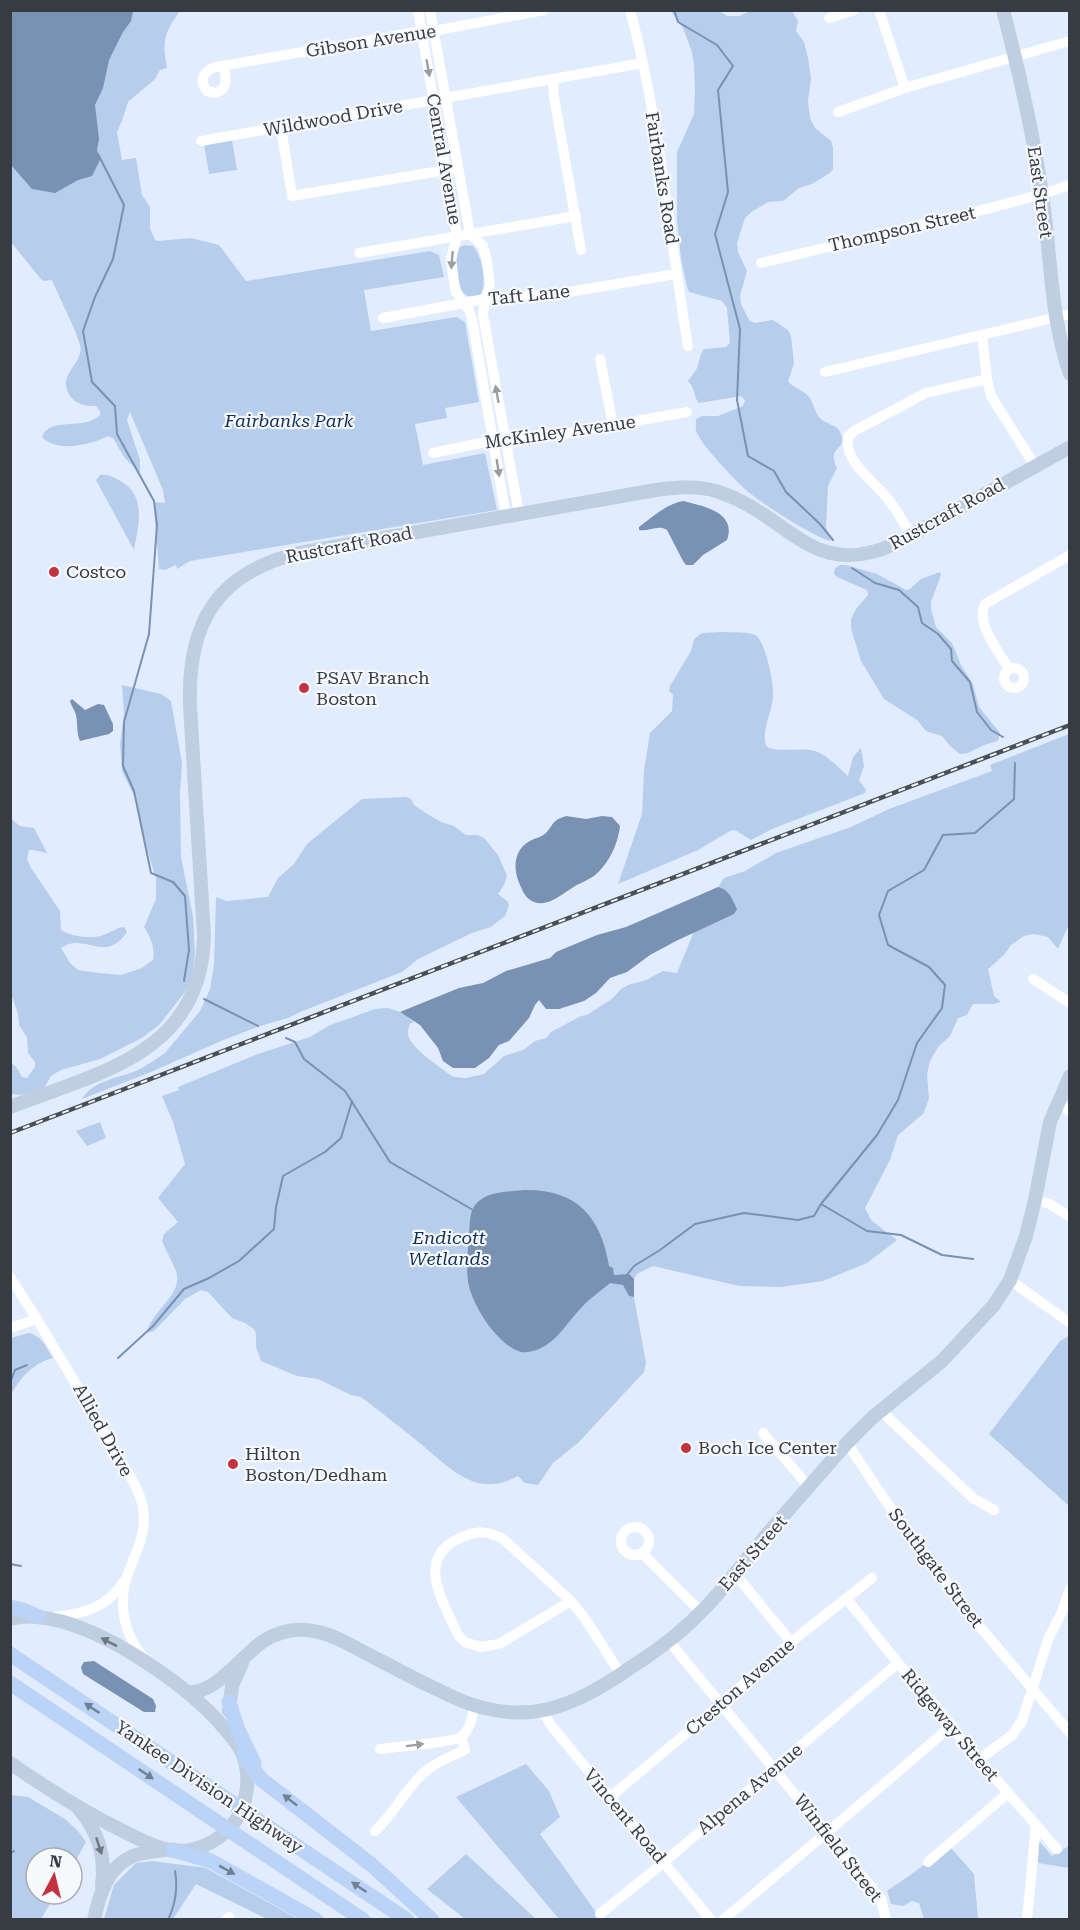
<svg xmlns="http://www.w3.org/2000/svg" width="1080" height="1930" font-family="'Roboto Serif',serif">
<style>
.green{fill:#b7cdec}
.water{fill:#7991b2}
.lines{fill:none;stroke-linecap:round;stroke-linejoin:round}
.stream{stroke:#7991b2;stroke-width:2}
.minor{stroke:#fff;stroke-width:10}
.major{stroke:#c0cee1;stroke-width:14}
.highway{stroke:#bad3f6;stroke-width:15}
.rail-casing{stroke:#494f57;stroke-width:4.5}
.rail{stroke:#f7f9fc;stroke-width:2;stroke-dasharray:7;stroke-linecap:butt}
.oneway{fill:#9b9ea1}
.oneway2{fill:#6e7682}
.oneway3{fill:#728094}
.poi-dot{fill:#c2323f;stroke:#f7f9fc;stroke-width:2}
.labels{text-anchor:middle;stroke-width:4.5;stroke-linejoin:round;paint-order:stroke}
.street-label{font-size:18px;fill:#373c43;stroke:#f7f9fc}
.park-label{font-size:18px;font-style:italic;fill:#0f305b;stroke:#f7f9fc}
.poi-label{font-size:18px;fill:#373c43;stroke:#f7f9fc;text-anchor:start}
</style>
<rect width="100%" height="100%" fill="#e1edfe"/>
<g class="green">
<path d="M11 11H180C164 33 162 41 167 68L160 70 155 79 128 102 122 121 117 132 122 160 136 158 142 195 150 207V228L155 240 159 241 191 238 219 245 246 281 430 251 439 255 444 277 364 290 371 331 456 317 465 322 479 402 445 408 447 418 415 424 423 465 485 453 497 510 190 561 177 569 176 565 165 570 159 569 154 507 155 502 165 503 163 490 130 412 127 420 140 460V473L124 457 113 438 108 436C90 445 57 453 42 437 49 416 85 431 100 415V411L96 406C86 406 77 405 71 397 54 375 85 364 80 345 74 325 60 300 52 280L44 281 40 278 11 242Z"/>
<path d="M671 11H719L727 16H739L750 11H792L798 21 796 31 804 42 808 58 811 78 808 101 810 118 815 128 831 141 833 147V169L830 173 812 184 799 188 783 201 768 202 753 211 745 218 737 243 738 252 747 271 740 296 741 304 749 320 754 323 773 320 788 330 791 336 794 364 788 381C794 389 804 390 810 398 814 404 815 414 821 419 826 424 836 424 840 432 850 452 825 444 837 468L828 486 826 527 831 541C813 537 761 503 746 490 734 479 704 448 697 433 695 429 696 424 696 419L702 416H718L743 406 745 400 741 396 699 403C693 396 696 390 688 381 690 377 694 374 697 368 700 361 699 355 704 349L726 347 730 343 727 308 722 301 689 292 687 287 681 259 677 220V152L694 114 695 92 694 64 692 52 683 28Z"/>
<path d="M232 140 237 170 209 174 204 144Z"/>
<path d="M464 245 473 246C482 256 488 284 480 295 476 296 470 298 466 295 456 289 455 258 458 248Z"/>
<path d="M100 475C108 474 115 478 122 482 147 497 138 527 134 550L96 480Z"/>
<path d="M840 565H846L877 574 906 590 910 589 921 579 940 572 941 575 931 602V609L936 627 952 643 961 665 973 684 979 707 1000 733 998 741 984 745 968 753 960 754 950 746 942 736 926 731 917 720 884 699 861 661 851 629V619L856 609 868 595 867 590 837 577 834 574 835 568Z"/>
<path d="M722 632C732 633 745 631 755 635 765 640 773 680 773 691 774 711 761 727 766 746 777 754 802 746 818 752 829 757 839 768 848 776L853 757 861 748 864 766 859 780 866 790 865 793 772 829 751 840 735 830 730 831 698 850 618 884 642 814 644 771 650 733 672 711 673 695 669 691 670 686 691 651 694 639 702 633Z"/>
<path d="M122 685 161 694 171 701 182 763 180 793 181 857 193 916 195 953 192 978 185 992 159 1025 142 1038 100 1059 61 1070 51 1076 44 1088 35 1093 20 1095 11 1094 10 1062 17 1068 22 1077 27 1078 35 1067V1062L28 1053 27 1037 19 1025 18 1014 13 999 11 996V819L20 826 34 828 47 853 33 850H29L27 859 31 868 60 911 61 930C70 936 89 939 100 936 109 934 115 928 124 927L127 932C104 965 85 931 61 948L70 963 78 970 98 973 121 975 142 968 153 960C155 947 151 938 144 927L156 899V878L147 849 136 800 122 771 120 744 124 714Z"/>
<path d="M1069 734V924L1058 949 1048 937 1034 934 1024 936 1011 945 1004 955 988 969 994 996 1001 1002 993 1004H973L967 1015 958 1018 950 1036 938 1047 930 1061 927 1074 929 1099 923 1114 898 1135 890 1160 865 1208 871 1220 897 1240 867 1263 823 1281 781 1287 739 1286 653 1266 637 1274 627 1290 629 1296 634 1297 646 1363 644 1372 578 1443 553 1463 538 1485 525 1483 518 1476C506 1483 491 1486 478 1483 454 1476 435 1455 416 1440 398 1425 379 1411 361 1397L351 1395 318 1379 297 1376 261 1361 256 1347V1334L254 1329 245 1323 232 1318 208 1292 201 1290 185 1299 154 1331 147 1333C150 1311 184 1296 176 1271 172 1261 166 1251 162 1241L164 1234 178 1222 158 1198 185 1164 173 1122 162 1096 179 1090 178 1087 258 1054 310 1037 328 1026 375 1009 388 1008 400 1012 414 1022 410 1024C408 1028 407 1034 409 1038 416 1052 438 1065 450 1075L454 1077 466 1078 484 1074 504 1056 523 1050 535 1041 546 1038 551 1032 581 1016 587 1015 613 998 621 989 628 985 646 980 663 971 677 973 701 914 724 878 745 871 776 853 851 827 889 809 992 771 990 765Z"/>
<path d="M406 797 411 799 414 805 429 815 441 822 454 826 466 835H478L484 838 498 855 507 876 504 885 498 894 508 902 509 906 505 916 491 927 472 933 418 959 402 972 300 1012 288 1018 260 1026 221 1041 151 1072 82 1099C92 1081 118 1078 136 1071 146 1066 156 1059 165 1053L200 1011 210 989 214 965 216 897 227 901 268 897 278 878 294 864 307 844 362 799Z"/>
<path d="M100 1122 106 1138 87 1146 76 1131Z"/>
<path d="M29 1333C42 1336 46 1347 53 1358 33 1363 20 1378 11 1395V1338Z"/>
<path d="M1069 1336V1506L989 1434 1060 1341Z"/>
<path d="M526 1764 549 1791 560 1817 540 1834 601 1919H559L456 1797Z"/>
<path d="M10 1795 28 1797 65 1819 78 1831 86 1842 72 1867V1858H36V1894H56L41 1919H11Z"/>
<path d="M1039 1841 1052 1856 1069 1846V1868L1038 1863Z"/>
<path d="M950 1847 974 1874 978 1919H924L919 1903 912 1901 903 1906 891 1904 887 1891Z"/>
<path d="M466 1854 536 1919H465L427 1889Z"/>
<path d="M152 1861 206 1868 298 1919H267L196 1884 173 1919H104L114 1885 136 1863Z"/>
</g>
<g class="water">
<path d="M10 11H133L131 21 123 32 109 60 103 88 95 105 99 139 97 150 100 160 92 176 78 180 55 193 32 189 11 165Z"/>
<path d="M683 501C703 506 737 512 727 540L703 555 693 565H686L683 561 667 530C658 524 649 532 639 530V527C651 518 668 503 683 501Z"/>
<path d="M72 699 85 710 98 704 104 705 113 724V731L109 734 80 741C76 732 78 724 76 715 75 710 71 706 70 701Z"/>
<path d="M566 816 586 819 602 816 612 817 620 826C618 842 612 856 602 868 595 877 589 879 579 884 566 890 550 908 534 902 526 899 523 892 520 885 513 869 513 850 530 841 535 838 542 837 546 833 555 823 551 821 566 816Z"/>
<path d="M718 887C730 890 732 899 737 909L734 914 676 941 650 955 627 972 610 978 596 993 584 1001 559 1009H546L539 1000 535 1005 529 1018 509 1041 499 1045 489 1058 475 1068H453L443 1061 438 1048 420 1025 400 1012 459 988 483 983 506 971 550 958 556 952 597 935 626 927Z"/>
<path d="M524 1190C576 1189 601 1216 609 1266L613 1268 614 1275 629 1274 634 1279V1297L629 1296 623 1285 610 1283C601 1291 590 1298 582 1307 568 1321 558 1341 539 1349 534 1351 526 1353 521 1352 498 1346 471 1304 468 1281 466 1266 468 1249 469 1235 470 1225 469 1211 476 1204 487 1191 508 1192 524 1190Z"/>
<path d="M94 1661 153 1699 156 1706 155 1712H144L83 1674 81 1667 84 1662Z"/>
</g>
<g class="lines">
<g class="stream">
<path d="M674 10 678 22 717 45 733 66 718 90 728 192 715 234 740 329 737 400 748 456 774 471 786 492 820 524 833 540"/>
<path d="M98 154 124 205 113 259 95 297 83 331 92 382 115 406 117 434 154 501 157 525 149 634 124 722 123 766 134 791 151 873 173 882 185 896 189 950 184 981"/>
<path d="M852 568 875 583 899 590 918 607 922 623 938 634 951 649 952 661 970 682 977 712 991 730 1003 737"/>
<path d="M204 999 258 1026"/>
<path d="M286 1038 295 1042 304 1059 345 1091 390 1162 473 1210"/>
<path d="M973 1259 942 1255 901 1235 867 1231 821 1204 877 1135 898 1100 917 1043 942 1008 945 985 929 967 888 945 879 915 888 891 924 870 943 835 975 833 1014 799 1015 763"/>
<path d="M626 1276 634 1266 660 1250 695 1224 744 1213 798 1220 814 1216 821 1204"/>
<path d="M118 1358 153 1326 184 1289 209 1278 239 1261 274 1229 276 1207 283 1176 325 1152 341 1138 352 1101"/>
<path d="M10 1383 15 1370 27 1365"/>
<path d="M10 1564 21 1566"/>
<path d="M10 1854 14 1851"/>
<path d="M168 1920C176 1903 178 1888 175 1871"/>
</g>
<g class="minor">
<path d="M418 10 457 236 451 259 454 282 456 292 469 310 472 319 506 516"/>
<path d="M430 10 470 234 483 246 487 261 490 286 484 306 483 315 519 514"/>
<path d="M630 10C660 120 669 234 688 346"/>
<path d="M879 10 905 88"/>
<path d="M829 18 854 10"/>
<path d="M224 66C226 77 229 88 216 93L207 91C198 80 204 70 216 67L422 31H434L544 10"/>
<path d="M553 79 554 97 581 250"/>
<path d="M838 112 905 88 1070 41"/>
<path d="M281 128 292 196 452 169"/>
<path d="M201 141 643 63"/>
<path d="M359 253 576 216"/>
<path d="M761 263 975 212 1042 194 1070 185"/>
<path d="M383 318 490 298 551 295 676 274"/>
<path d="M982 335 987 379 991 396 1035 466"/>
<path d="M600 359 613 425"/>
<path d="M825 372 1070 314"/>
<path d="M433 453 490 441 506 444 687 412"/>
<path d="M911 535C904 523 897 510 888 499 874 481 844 462 848 437L854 431 926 393 987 379"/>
<circle cx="1014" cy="678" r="10"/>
<path d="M1009 669C999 652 975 623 985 604L1070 555"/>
<path d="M1033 979 1070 1003"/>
<path d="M1057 1103 1070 1111"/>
<path d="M1035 1200 1050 1204 1070 1217"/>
<path d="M10 1277C46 1332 78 1387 110 1443 121 1463 139 1485 143 1508 147 1533 136 1552 128 1574 117 1603 124 1637 146 1660"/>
<path d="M1010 1280 1070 1323"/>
<path d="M10 1328 37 1319"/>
<path d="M880 1410 974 1499 994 1510"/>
<path d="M763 1433 809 1487"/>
<path d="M847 1443 883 1497 974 1620 1070 1733"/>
<circle cx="635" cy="1541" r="14"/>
<path d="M642 1553 701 1612"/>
<path d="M735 1574 791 1642"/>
<path d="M846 1599C865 1620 881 1643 899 1664 919 1689 944 1712 961 1739L1057 1849"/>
<path d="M571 1601 499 1644 480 1647 465 1642 458 1635C443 1601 413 1556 463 1537 479 1530 488 1531 503 1539L571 1601 586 1620 621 1675"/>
<path d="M53 1617C83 1614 108 1608 124 1581"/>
<path d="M668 1640 881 1899 886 1920"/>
<path d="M543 1711 550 1724 711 1920"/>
<path d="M380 1749C395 1747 451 1743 461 1737 470 1731 472 1716 475 1706"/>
<path d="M980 1759 1012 1735 1022 1721 1049 1637 1062 1612 1070 1589"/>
<path d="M609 1798 721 1704 791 1642 872 1578"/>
<path d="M375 1831C395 1813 406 1787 427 1770 438 1761 452 1756 465 1750L461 1737"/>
<path d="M928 1862 1008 1793"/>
<path d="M600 1914 663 1863 898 1663"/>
<path d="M226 1920 229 1917"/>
<path d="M723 1920C800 1855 877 1791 952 1725"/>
<path d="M1027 1920 1036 1824"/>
</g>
<g class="major">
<path d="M1003 10C1019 71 1033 132 1042 194 1051 253 1050 317 1070 374"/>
<path d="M10 1107C100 1072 201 1054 204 936L190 706C187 623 217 573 299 553L650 491C676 487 702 484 727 495 793 521 815 581 897 543L1070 447"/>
<path d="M10 1619C24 1615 37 1616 51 1619 107 1630 188 1685 225 1729 232 1737 239 1745 243 1755 251 1777 248 1805 233 1824 218 1843 193 1854 169 1850 153 1847 137 1838 123 1831 84 1812 46 1788 10 1763"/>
<path d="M187 1692C213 1696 242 1656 262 1642 274 1634 290 1629 305 1630 330 1631 355 1648 377 1659 403 1673 429 1686 455 1698 526 1729 574 1707 633 1666 658 1650 684 1630 704 1609 727 1585 747 1558 769 1532 795 1502 821 1473 847 1443L873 1417 942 1361 994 1305 1010 1280 1026 1236 1035 1200 1050 1122 1070 1076"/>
<path d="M229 1711 232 1686 242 1663"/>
<path d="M79 1809C98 1831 106 1857 102 1886"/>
<path d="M94 1920C99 1896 107 1868 131 1857 141 1852 152 1852 163 1850"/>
</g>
<g class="highway">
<path d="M10 1607 23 1610 39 1617"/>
<path d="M10 1654 407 1920"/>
<path d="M10 1683 363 1920"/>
<path d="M229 1702 238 1730 254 1763"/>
<path d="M244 1757 261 1779 373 1866 432 1920"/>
<path d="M173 1850 211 1861 316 1920"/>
</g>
<defs>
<path id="rail" d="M10 1133 1070 725"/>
</defs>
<use href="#rail" class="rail-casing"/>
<use href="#rail" class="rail"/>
</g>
<defs><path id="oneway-solid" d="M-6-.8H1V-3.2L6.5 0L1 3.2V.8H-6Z" transform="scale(1.5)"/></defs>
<g class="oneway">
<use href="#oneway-solid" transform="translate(428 68) rotate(80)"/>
<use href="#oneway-solid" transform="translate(452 260) rotate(95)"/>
<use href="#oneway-solid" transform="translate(497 394) rotate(-100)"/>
<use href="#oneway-solid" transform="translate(498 468) rotate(81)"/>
<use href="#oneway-solid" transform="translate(415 1745) rotate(-7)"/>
</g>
<g class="oneway2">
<use href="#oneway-solid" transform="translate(109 1642) rotate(-153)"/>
<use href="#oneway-solid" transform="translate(99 1846) rotate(72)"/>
</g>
<g class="oneway3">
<use href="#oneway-solid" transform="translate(92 1708) rotate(-146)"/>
<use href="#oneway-solid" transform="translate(146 1774) rotate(34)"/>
<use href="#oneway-solid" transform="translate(290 1800) rotate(-142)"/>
<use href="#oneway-solid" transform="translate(227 1870) rotate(29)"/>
<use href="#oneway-solid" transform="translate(359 1887) rotate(-146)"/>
</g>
<g class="poi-dot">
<circle cx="54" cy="572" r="6"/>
<circle cx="304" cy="688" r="6"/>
<circle cx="686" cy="1448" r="6"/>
<circle cx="233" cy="1464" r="6"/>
</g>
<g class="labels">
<g class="street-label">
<text transform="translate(371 41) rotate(-9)" y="6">Gibson Avenue</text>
<text transform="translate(333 118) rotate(-10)" y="6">Wildwood Drive</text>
<text transform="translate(444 159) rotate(80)" y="6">Central Avenue</text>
<text transform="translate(662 178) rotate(81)" y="6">Fairbanks Road</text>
<text transform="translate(1040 192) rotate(82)" y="6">East Street</text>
<text transform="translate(902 229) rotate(-13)" y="6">Thompson Street</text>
<text transform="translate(529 295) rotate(-6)" y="6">Taft Lane</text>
<text transform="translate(560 432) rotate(-8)" y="6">McKinley Avenue</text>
<text transform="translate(947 514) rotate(-29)" y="6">Rustcraft Road</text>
<text transform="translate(349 545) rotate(-11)" y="6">Rustcraft Road</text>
<text transform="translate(103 1430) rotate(61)" y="6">Allied Drive</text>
<text transform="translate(753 1553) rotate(-49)" y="6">East Street</text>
<text transform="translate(936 1568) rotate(53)" y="6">Southgate Street</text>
<text transform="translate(740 1687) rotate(-41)" y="6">Creston Avenue</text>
<text transform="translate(950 1725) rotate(50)" y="6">Ridgeway Street</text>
<text transform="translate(209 1787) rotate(34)" y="6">Yankee Division Highway</text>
<text transform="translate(750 1789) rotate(-40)" y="6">Alpena Avenue</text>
<text transform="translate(625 1816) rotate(50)" y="6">Vincent Road</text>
<text transform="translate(838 1848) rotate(52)" y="6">Winfield Street</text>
</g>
<g class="park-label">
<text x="289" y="427">Fairbanks Park</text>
<text x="449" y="1244">Endicott<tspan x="449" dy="21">Wetlands</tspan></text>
</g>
<g class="poi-label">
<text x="66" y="578">Costco</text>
<text x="316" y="684">PSAV Branch<tspan x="316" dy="21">Boston</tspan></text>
<text x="698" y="1454">Boch Ice Center</text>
<text x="245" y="1460">Hilton<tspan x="245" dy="21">Boston/Dedham</tspan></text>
</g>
</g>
<rect width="1080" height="1930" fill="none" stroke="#373c43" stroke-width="24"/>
<g transform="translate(54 1876) rotate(7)"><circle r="28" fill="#f7f9fc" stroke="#aaadb2" stroke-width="1.5"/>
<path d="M0-4.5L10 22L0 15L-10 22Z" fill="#c2323f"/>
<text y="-9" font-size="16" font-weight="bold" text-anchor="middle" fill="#373c43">N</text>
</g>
</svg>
